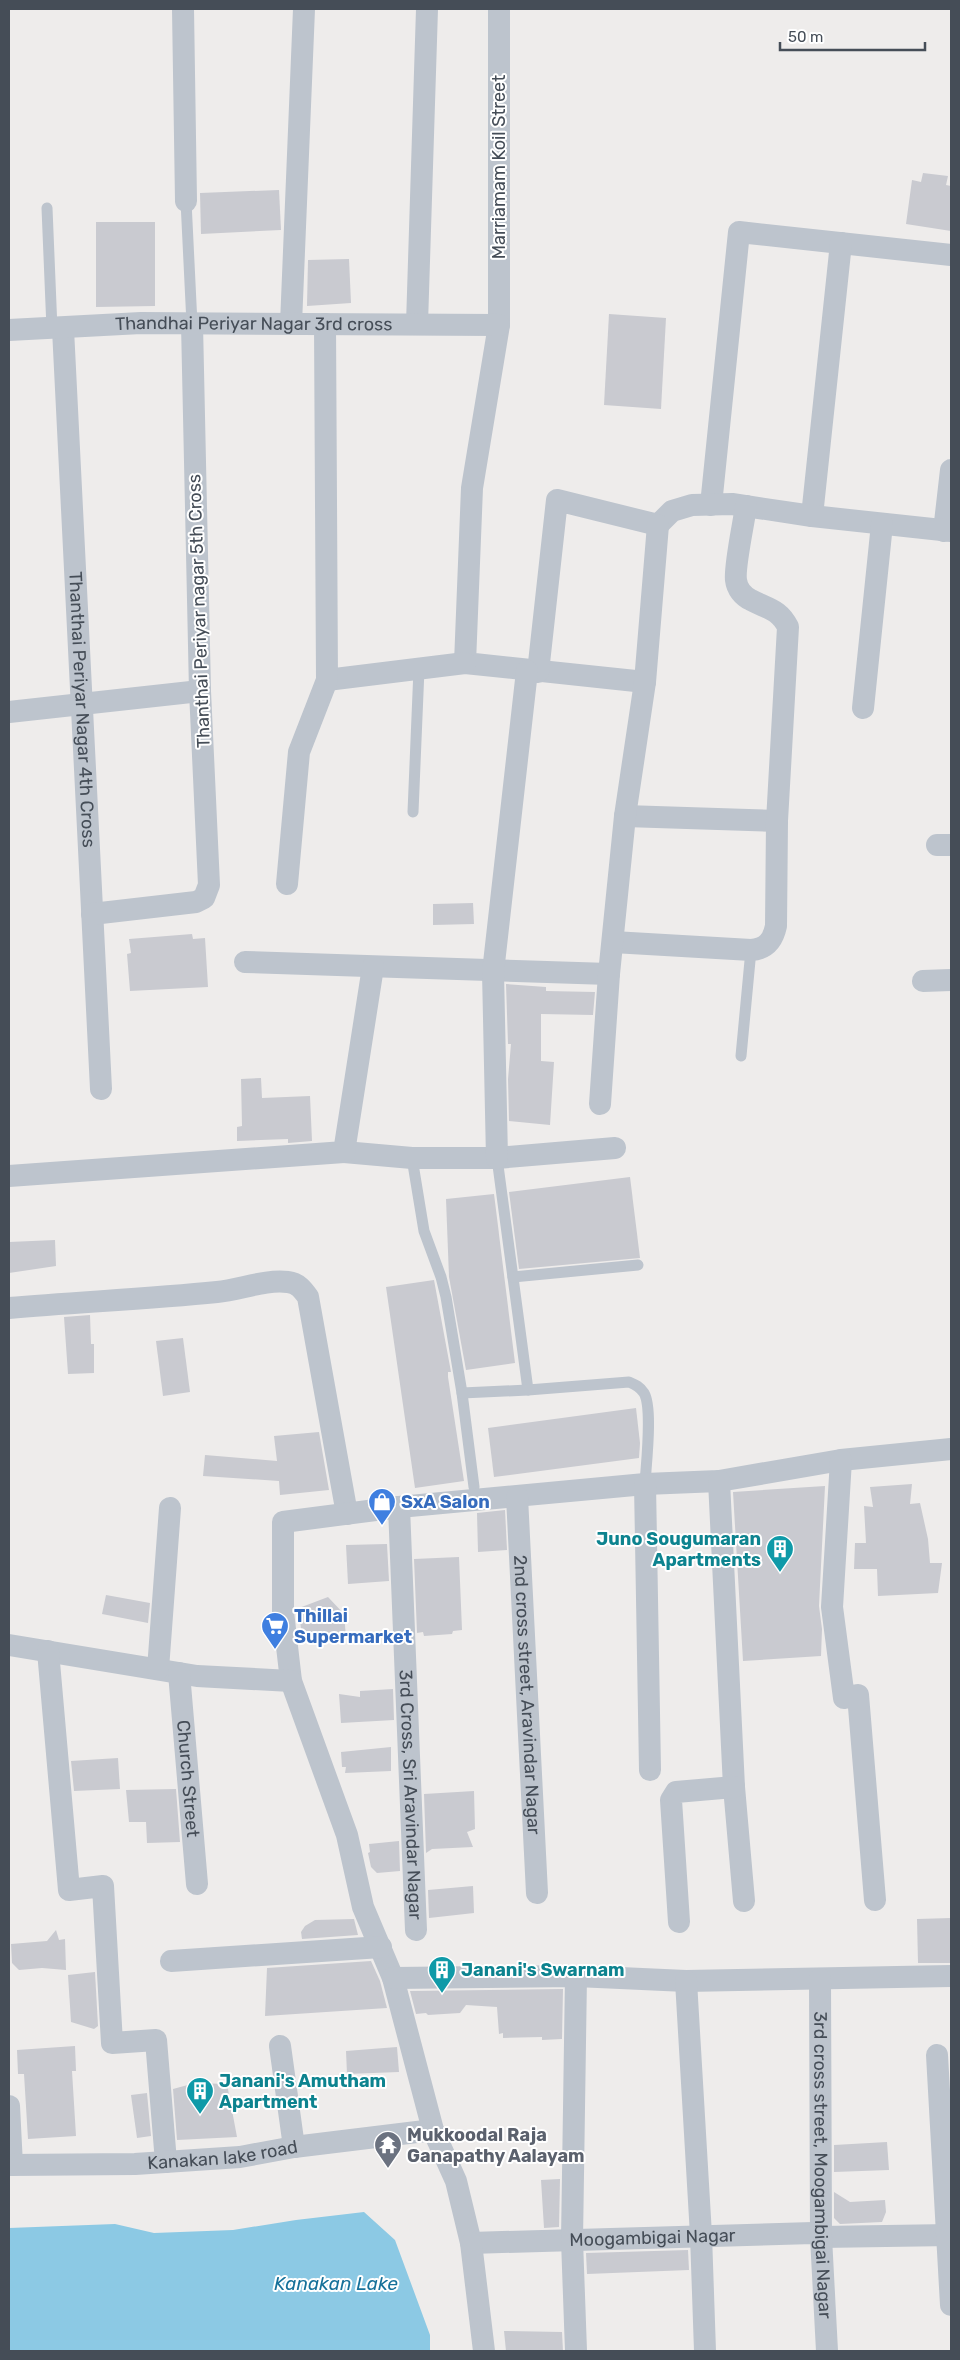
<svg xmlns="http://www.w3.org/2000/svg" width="960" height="2360" font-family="Rubik,sans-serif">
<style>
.water{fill:#8cc9e4}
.building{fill:#c9cad0}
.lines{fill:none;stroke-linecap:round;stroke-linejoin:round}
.lane{stroke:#bdc4cd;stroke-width:11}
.street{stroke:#bdc4cd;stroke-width:22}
.labels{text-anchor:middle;stroke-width:4;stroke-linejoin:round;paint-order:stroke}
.street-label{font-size:18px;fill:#454d57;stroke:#fff}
.shop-label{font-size:18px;font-weight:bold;fill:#366cbe;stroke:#fff;text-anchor:start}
.culture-label{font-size:18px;font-weight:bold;fill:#0d838f;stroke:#fff;text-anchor:start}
.worship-label{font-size:18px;font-weight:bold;fill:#5b616d;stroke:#fff;text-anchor:start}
.water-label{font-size:19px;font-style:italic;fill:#16719a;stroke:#fff}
</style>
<rect width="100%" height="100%" fill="#eeeceb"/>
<path class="water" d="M364 2212 395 2240 430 2335V2351H9V2228L115 2224 154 2233 233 2230 296 2220Z"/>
<g class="building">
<path d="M923 173 948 176 946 185 951 186V231L906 224 912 180 921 182Z"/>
<path d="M279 190 281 230 201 234 200 193Z"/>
<path d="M96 222H155V306L96 307Z"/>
<path d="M349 259 351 303 307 306 308 260Z"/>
<path d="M609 314 666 318 661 409 604 405Z"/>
<path d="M473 903 474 924 433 925V904Z"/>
<path d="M192 934 193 939 205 938 208 987 130 991 127 954 131 953 129 939Z"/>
<path d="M506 984 546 987V991L595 992 593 1015 541 1014V1061L554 1062 550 1125 509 1121 508 1079 511 1044H508Z"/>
<path d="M261 1078 262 1098 310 1096 312 1141 288 1143V1139L237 1141V1127L242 1126 241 1079Z"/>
<path d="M630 1177 640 1258 519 1269 509 1192Z"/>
<path d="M494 1194 515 1363 466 1370 449 1277 446 1199Z"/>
<path d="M55 1240 56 1266 9 1273V1242Z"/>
<path d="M434 1280 451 1372H448V1377L464 1481 415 1488 386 1287Z"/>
<path d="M90 1315 91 1344H94V1373L68 1374 64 1317Z"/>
<path d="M183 1338 190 1392 163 1396 156 1341Z"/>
<path d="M636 1408 640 1443 639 1458 494 1477 488 1428Z"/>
<path d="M319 1432 329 1490 280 1495 279 1481 203 1476 205 1455 277 1461 274 1436Z"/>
<path d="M912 1484 910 1504 920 1503 928 1539 930 1563H942L938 1593 878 1596 877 1569H854L855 1543H866L864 1506 873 1507 870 1487Z"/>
<path d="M825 1486 819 1606 822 1629 821 1656 743 1661 733 1492Z"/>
<path d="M505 1510 507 1550 478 1552 477 1513Z"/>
<path d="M387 1544 389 1581 348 1584 346 1545Z"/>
<path d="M459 1557 462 1630 453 1631 452 1634 424 1636 423 1632 417 1633 414 1559Z"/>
<path d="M106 1595 150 1603 148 1623 102 1614Z"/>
<path d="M328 1597 344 1614 346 1637 302 1640 299 1608Z"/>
<path d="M393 1689 394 1720 341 1723 339 1694 360 1697V1691Z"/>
<path d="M391 1747V1771L345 1773 346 1767H342L341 1752Z"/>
<path d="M118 1758 120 1789 74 1791 71 1761Z"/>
<path d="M176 1789 180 1842 147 1843 146 1822H129L126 1790Z"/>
<path d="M474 1791 475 1829 467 1832 473 1847 432 1849 426 1853 424 1794Z"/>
<path d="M399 1841 400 1871 377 1873 371 1867 368 1853 370 1852 369 1844Z"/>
<path d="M473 1886 474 1913 429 1918 428 1890Z"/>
<path d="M951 1918V1963H918L917 1919Z"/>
<path d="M354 1919 358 1935 302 1939 301 1932 305 1926 315 1920Z"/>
<path d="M56 1930 59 1940 65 1939 66 1970 42 1968 19 1970 12 1963 11 1944 47 1941Z"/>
<path d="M371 1961 380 1981 387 2008 265 2016 267 1968Z"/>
<path d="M95 1972 98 2026 94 2029 71 2022 68 1975Z"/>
<path d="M563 1989 562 2039 542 2040V2037L503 2038V2033L499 2034 497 2007 466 2005 460 2013 428 2015 426 2013 416 2014 410 1991Z"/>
<path d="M75 2046 76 2071H72L76 2136 28 2139 24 2074H18L17 2050Z"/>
<path d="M397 2047 399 2072 347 2074 346 2051Z"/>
<path d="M195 2083 227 2084 237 2137 177 2140 173 2089Z"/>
<path d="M147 2093 151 2136 137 2138 131 2095Z"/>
<path d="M887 2142 889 2170 834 2172V2145Z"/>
<path d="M560 2179 559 2227 544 2228 541 2180Z"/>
<path d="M834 2192 850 2202 885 2200 886 2212 882 2222 840 2224 834 2218Z"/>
<path d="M688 2250 689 2270 587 2274 586 2253Z"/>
<path d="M504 2331 562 2332 563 2351H506Z"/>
</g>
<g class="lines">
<g class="lane">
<path d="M186 201 192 324"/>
<path d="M47 208 52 329"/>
<path d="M413 812 419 669"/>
<path d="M741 1056 751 950"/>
<path d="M412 1158 424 1231 441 1277 446 1297 462 1393 474 1487"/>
<path d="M497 1158 528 1390"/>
<path d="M513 1277 638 1265"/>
<path d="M462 1393 528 1390 629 1382C636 1385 640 1387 644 1393 653 1408 646 1465 645 1484"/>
</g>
<g class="street">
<path d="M183 9 186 201"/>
<path d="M499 9V325L472 488 465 663 645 682"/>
<path d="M291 324 304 9"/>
<path d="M417 324 427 9"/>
<path id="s1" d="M63 329 101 1089"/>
<path id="s2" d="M9 330 141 323 499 325"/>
<path d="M711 505 739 232 951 255"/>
<path d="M812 516 841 243"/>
<path d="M944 531 951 470"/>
<path d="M538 672 557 500 658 525 672 511 692 505 732 504 812 516 951 531"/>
<path d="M327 680 465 663"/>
<path d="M863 708 882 524"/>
<path d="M9 712 200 691"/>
<path d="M625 816 777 821"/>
<path d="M937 845H951"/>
<path d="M287 884 299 752 327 680 325 324"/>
<path d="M92 914 196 902 204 898 209 885 200 691 192 324"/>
<path d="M613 942 751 950C767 949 773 940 776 926L777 821 788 627C779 609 768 609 751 600 743 596 737 589 736 580 734 567 744 522 746 506"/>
<path d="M245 962 609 974"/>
<path d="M923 981 951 980"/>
<path d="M600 1104 609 974 625 816 645 682 658 525"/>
<path d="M344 1152 412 1158H497L615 1148"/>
<path d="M497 1158 493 972 527 671"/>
<path d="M9 1176 344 1152 373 967"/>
<path d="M9 1308C78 1302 148 1299 217 1292 240 1290 265 1279 288 1282 298 1283 303 1290 308 1297L347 1514"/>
<path id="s3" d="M951 1449 841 1460 719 1481 645 1484 399 1507 283 1522V1612L291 1681 347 1835 363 1907 393 1978 433 2130 456 2181 471 2243 813 2233 821 2237 951 2235"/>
<path d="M841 1460 832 1607 844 1698 858 1695 875 1900"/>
<path d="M719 1481 734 1787 744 1901"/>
<path d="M645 1484 650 1770"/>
<path id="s4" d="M517 1497 537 1893"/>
<path id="s5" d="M399 1507 416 1930"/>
<path d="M9 1645 197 1676 291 1681"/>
<path d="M48 1651 69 1890 103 1886 112 2043 156 2040 166 2162"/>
<path d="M158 1669 170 1508"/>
<path id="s6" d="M179 1673 197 1884"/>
<path d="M679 1922 671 1800 676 1792 734 1787"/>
<path d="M171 1961 381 1947"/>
<path d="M393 1978 576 1976 686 1981 951 1976"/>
<path id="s7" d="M820 1979 821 2237 827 2351"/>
<path d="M686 1981 701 2235 705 2351"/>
<path d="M280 2046 294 2147"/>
<path d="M937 2055 951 2305"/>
<path d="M9 2106 12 2165"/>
<path id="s8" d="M9 2165 135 2164 240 2157 294 2147 433 2130"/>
<path d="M471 2243 484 2351"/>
<path d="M576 2351 572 2240 576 1976"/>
</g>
</g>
<defs>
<symbol id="shop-pin" viewBox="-11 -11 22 30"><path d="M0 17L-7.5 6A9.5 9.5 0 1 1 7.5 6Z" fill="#3f7fe0" stroke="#fff"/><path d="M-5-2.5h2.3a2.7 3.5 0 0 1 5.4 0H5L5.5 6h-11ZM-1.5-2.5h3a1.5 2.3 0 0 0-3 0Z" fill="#fff"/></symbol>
<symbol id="building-pin" viewBox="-11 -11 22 30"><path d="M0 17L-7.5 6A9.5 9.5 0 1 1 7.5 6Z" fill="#0f9aa8" stroke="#fff"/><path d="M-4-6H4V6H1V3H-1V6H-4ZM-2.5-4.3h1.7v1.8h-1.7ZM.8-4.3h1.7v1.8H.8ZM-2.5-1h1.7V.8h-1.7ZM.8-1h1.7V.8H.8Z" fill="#fff"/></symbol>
<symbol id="supermarket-pin" viewBox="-11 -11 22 30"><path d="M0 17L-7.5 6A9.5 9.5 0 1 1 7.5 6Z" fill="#3f7fe0" stroke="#fff"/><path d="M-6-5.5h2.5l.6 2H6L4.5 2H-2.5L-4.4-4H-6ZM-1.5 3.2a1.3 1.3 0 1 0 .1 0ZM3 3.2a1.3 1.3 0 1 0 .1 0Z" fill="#fff"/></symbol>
<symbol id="temple-pin" viewBox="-11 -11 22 30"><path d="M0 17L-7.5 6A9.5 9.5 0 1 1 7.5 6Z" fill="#6b7280" stroke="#fff"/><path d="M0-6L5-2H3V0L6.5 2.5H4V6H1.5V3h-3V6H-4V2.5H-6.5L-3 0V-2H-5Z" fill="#fff"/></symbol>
</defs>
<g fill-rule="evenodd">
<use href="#shop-pin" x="366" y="1486" width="32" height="43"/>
<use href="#building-pin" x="764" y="1533" width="32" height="43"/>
<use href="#supermarket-pin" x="259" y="1610" width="32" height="43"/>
<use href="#building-pin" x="426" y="1954" width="32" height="43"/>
<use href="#building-pin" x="184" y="2075" width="32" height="43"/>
<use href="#temple-pin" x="372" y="2129" width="32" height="43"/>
</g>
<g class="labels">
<g class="street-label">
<text transform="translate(499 167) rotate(-90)" y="6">Marriamam Koil Street</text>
<text dy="6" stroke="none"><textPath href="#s2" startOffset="245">Thandhai Periyar Nagar 3rd cross</textPath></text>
<text transform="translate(199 611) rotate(-92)" y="6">Thanthai Periyar nagar 5th Cross</text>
<text dy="6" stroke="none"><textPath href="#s1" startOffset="381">Thanthai Periyar Nagar 4th Cross</textPath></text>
<text dy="6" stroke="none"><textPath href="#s4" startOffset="198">2nd cross street, Aravindar Nagar</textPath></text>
<text dy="6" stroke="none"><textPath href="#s6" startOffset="106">Church Street</textPath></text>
<text dy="6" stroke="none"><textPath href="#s5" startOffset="288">3rd Cross, Sri Aravindar Nagar</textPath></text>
<text dy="6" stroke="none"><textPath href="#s8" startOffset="214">Kanakan lake road</textPath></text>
<text dy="6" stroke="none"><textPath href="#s7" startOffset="186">3rd cross street, Moogambigai Nagar</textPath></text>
<text dy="6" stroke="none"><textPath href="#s3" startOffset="1605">Moogambigai Nagar</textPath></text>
</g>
<g class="shop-label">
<text x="401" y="1508">SxA Salon</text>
<text x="294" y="1622">Thillai<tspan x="294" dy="21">Supermarket</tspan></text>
</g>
<g class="culture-label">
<text x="761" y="1545" text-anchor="end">Juno Sougumaran<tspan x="761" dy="21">Apartments</tspan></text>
<text x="461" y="1976">Janani's Swarnam</text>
<text x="219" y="2087">Janani's Amutham<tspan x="219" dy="21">Apartment</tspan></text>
</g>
<g class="worship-label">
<text x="407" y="2141">Mukkoodal Raja<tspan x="407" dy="21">Ganapathy Aalayam</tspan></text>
</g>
<g class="water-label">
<text x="336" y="2290">Kanakan Lake</text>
</g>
</g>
<rect width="960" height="2360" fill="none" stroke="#454d57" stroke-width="20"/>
<path d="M780 42v8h145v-8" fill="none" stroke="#454d57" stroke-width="2.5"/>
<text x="788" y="42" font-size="15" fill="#454d57" stroke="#ffffff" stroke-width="4" paint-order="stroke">50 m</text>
</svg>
